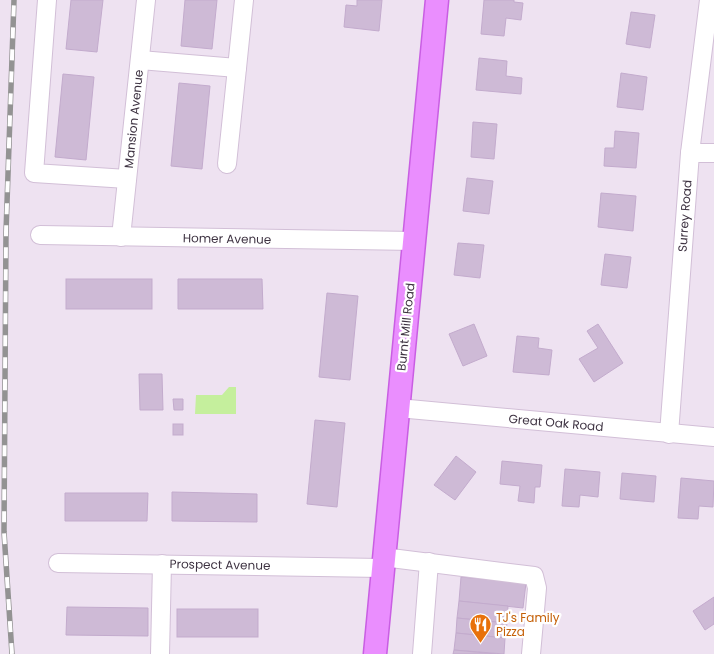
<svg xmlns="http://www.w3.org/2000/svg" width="714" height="654" font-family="Poppins,sans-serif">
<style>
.water{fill:#c5ef9d}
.building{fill:#cebad6;stroke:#c3abcd}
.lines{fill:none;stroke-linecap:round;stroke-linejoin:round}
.minor-casing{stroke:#d2bfd7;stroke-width:20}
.major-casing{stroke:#c95ee3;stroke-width:25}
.minor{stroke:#fff;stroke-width:18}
.major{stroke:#ea8efe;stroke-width:22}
.rail-casing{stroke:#939393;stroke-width:5.5}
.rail{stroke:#fff;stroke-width:4;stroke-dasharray:11;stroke-linecap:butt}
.labels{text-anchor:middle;stroke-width:4.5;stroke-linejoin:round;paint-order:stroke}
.street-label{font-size:12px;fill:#3e3342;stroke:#fff}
.food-label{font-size:12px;fill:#c56008;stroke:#fff;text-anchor:start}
</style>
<rect width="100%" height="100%" fill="#eee2f1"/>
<path class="water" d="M229 387H236V414H195L196 395H222Z"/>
<g class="building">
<path d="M71 0H103L97 52 66 49Z"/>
<path d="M185 0H217L212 49 181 46Z"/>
<path d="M357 0H382L379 31 344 27 346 5 357 6Z"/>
<path d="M484 0H514V2L523 3 521 20 506 18 504 36 481 34Z"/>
<path d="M631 12 655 15 650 48 626 44Z"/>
<path d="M479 58 507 61 506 76 522 78 521 94 476 90Z"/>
<path d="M621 73 647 77 643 110 617 107Z"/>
<path d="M63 74 94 77 86 160 55 157Z"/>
<path d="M179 83 210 86 202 169 171 166Z"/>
<path d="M473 122 497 124 494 159 471 157Z"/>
<path d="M615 131 639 133 636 168 604 166 605 148H614Z"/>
<path d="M467 178 493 181 489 214 463 211Z"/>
<path d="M601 193 636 196 633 231 598 227Z"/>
<path d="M458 243 484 245 480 278 454 275Z"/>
<path d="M605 254 631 257 627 288 601 285Z"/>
<rect x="66" y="279" width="86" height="30"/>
<path d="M178 279H262L263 309H178Z"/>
<path d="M327 293 358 296 350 380 319 377Z"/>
<path d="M474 324 487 356 463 366 449 334Z"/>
<path d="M598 324 623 363 594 382 579 359 598 348 587 331Z"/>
<path d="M517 336 539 338 538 348 552 350 549 375 513 372Z"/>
<path d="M139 374H162L163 410H140Z"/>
<path d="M173 399H183V410H174Z"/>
<path d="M315 420 345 423 337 507 307 504Z"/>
<rect x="173" y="424" width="10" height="11"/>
<path d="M456 456 476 472 455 500 434 485Z"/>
<path d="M502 461 542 465 540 487H535L534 503 518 501 520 486 500 484Z"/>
<path d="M565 469 600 472 598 497 580 495 579 507 562 506Z"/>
<path d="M622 473 656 476 654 502 620 499Z"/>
<path d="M681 478 714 481 713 507 699 506 698 519 678 518Z"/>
<path d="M172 492 257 494V522L172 521Z"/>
<path d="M65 493H148L147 521H65Z"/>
<path d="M461 577 526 583 523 608 459 601Z"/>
<path d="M714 597V624L705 630 693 611Z"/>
<path d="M459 601 508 606 507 623 457 618Z"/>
<path d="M67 607 148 608V636L66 635Z"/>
<rect x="177" y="609" width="81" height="28"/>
<path d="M457 618 507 623 505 638 456 633Z"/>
<path d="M456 633 505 638 504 654 454 650Z"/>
<path d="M454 650 496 654H453Z"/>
</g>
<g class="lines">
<defs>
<g id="minor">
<path d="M47 0 34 173 127 179"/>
<path d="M140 60 237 68 244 0"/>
<path d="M690 153H714"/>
<path d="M227 164 237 68"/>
<path d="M40 235 415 241"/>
<path d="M121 237 146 0"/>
<path d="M398 408 714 437"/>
<path d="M669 434 690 153 709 0"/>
<path d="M383 557 534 576 537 588 531 654"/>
<path d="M58 563 382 568"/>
<path d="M160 654 162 564"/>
<path d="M422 654 429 562"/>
</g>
<path id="major" d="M375 654 437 0"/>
</defs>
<use href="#minor" class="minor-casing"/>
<use href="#major" class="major-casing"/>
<use href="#minor" class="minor"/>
<use href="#major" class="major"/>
<defs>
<path id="rail" d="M12 654 4 532 6 232 14 0"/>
</defs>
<use href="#rail" class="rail-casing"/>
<use href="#rail" class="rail"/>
</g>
<defs>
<symbol id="restaurant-pin" viewBox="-11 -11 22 30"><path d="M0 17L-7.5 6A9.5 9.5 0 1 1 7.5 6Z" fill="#e8710a" stroke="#fff"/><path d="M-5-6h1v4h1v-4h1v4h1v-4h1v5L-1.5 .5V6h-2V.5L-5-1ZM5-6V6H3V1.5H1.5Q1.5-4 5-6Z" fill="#fff"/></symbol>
</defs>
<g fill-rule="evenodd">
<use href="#restaurant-pin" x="468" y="612" width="25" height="34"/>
</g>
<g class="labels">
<g class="street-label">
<text transform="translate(134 119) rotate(-84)" y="4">Mansion Avenue</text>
<text transform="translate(685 216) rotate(-86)" y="4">Surrey Road</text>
<text transform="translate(227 239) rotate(1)" y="4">Homer Avenue</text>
<text transform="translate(406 327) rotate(-84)" y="4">Burnt Mill Road</text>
<text transform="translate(556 423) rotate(5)" y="4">Great Oak Road</text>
<text transform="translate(220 565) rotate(1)" y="4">Prospect Avenue</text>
</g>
<g class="food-label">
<text x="496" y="622">TJ's Family<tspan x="496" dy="14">Pizza</tspan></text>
</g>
</g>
</svg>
